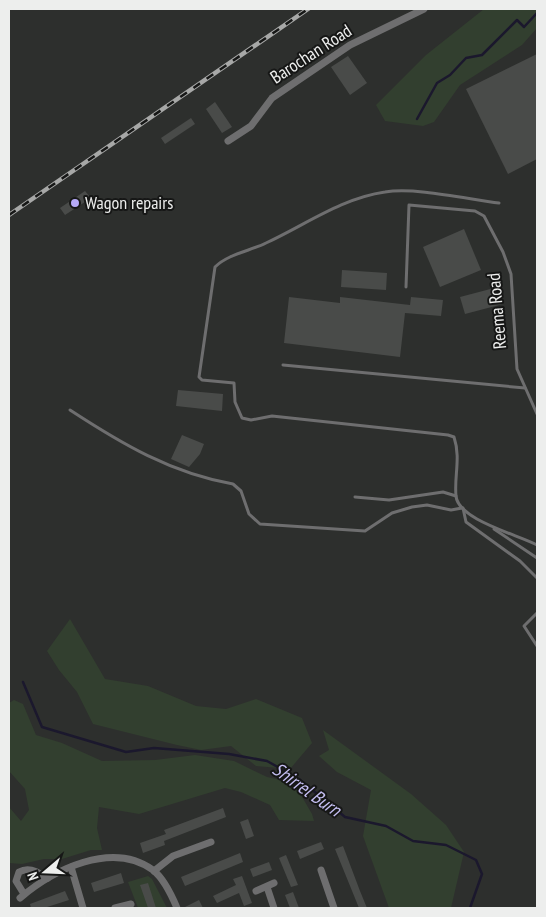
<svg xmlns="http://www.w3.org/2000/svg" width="546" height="917" font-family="'PT Sans Narrow',sans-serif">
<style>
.green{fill:#323f2f}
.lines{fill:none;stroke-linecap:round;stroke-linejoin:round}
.stream{stroke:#1b182d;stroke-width:2.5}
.building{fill:#494b49}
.lane{stroke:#6e6e6f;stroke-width:3}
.street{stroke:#6e6e6f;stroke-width:7}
.rail-casing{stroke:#a7a8a7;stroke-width:4.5}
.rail{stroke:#161716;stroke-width:2.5;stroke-dasharray:8;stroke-linecap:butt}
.poi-dot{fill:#b7abf8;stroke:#161716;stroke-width:2}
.labels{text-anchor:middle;stroke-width:4;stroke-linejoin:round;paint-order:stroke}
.street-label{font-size:18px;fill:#edeeed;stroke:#161716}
.poi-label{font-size:18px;fill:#edeeed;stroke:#161716;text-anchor:start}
.water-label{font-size:19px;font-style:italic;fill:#c4bef1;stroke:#161716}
</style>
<rect width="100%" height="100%" fill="#2d2f2d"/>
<g class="green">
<path d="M484 9H537V28L522 45 460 85 434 122 423 126 385 121 376 105 426 55Z"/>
<path d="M70 619 105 679 148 686 196 706 226 709 256 699 302 718 312 743 290 769 256 766 231 746 201 750 177 745 93 724 77 692 59 670 47 651Z"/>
<path d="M14 700 23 704 36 735 62 743 102 761 155 760 195 755 234 761 267 777 294 783 312 814 314 821 279 820 270 805 241 792 225 788 139 814 99 807 97 828 102 850H91L62 859H44L22 864 9 863V807L21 821 29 810 25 789 9 771V703Z"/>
<path d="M323 730 411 794 446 825 464 852 451 908H389L363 836 371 790 337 772 319 756 329 750Z"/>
<path d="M148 876 152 879 167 908H138L128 882Z"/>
</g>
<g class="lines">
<g class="stream">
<path d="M417 119 437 83 450 75 466 58 482 55 517 20 524 27 537 13"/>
<path d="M23 682 42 727 126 752 154 748 229 754 267 761 299 779 345 817 386 826 413 841 446 845 476 860 482 874 470 908"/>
</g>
</g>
<g class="building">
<path d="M537 54V159L508 174 466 89Z"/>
<path d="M348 56 367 83 350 95 331 67Z"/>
<path d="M215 102 232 127 222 133 206 109Z"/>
<path d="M191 118 195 124 165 144 161 138Z"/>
<path d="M85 191 91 198 65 215 60 208Z"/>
<path d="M464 229 481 270 440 287 423 247Z"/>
<path d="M342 270 387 273 386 290 341 287Z"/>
<path d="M498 287 503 304 465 314 460 297Z"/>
<path d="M289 297 340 303V297L410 305 411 297 443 300 441 316 405 313 400 357 284 343Z"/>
<path d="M178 390 223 394 222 411 176 406Z"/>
<path d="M182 435 204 444 200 454 189 467 171 459Z"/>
<path d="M223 808 226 817 164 841 165 845 143 853 140 843 166 834 164 830Z"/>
<path d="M248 819 254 836 246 839 240 822Z"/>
<path d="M321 842 324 849 300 859 297 851Z"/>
<path d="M343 846 360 891 367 908H359L335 849Z"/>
<path d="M240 853 243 862 185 886 181 877Z"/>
<path d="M286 855 298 885 291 887 279 858Z"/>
<path d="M269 862 272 870 253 877 250 869Z"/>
<path d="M121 873 124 883 94 892 91 883Z"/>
<path d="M242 876 252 903 244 906 239 893 217 903 213 896 236 885 233 879Z"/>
<path d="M148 883 156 908H148L147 905 140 885Z"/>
<path d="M65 891 69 900 44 908H31L30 904Z"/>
<path d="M293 892 299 908H290L285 895Z"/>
<path d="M199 900 203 908H183Z"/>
</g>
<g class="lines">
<g class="lane">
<path d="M499 203C467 199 415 187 385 192 342 198 305 225 266 243 250 251 228 254 215 267L199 377 202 380 234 383 235 402 242 418 251 420 272 416 448 435 454 437C461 458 454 476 456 496 458 520 519 535 537 545"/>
<path d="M406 287 409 205 475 211 484 216 503 252 511 274 517 369 537 414"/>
<path d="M283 365 525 388"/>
<path d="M70 410C122 444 171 473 233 484L241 491 249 514 260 524 365 531 392 513 412 507 427 505 451 510 462 508"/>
<path d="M355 497 389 500 443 492 456 496"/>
<path d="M463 508 466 522 520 561 537 578"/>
<path d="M494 529 537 558"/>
<path d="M537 613 524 626 537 646"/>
</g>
<g class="street">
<path d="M228 141 251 126 272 98 350 45 424 9"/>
<path d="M71 867 83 908"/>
<path d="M321 870 334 908"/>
<path d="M154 871 173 856 211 842"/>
<path d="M267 887 274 908"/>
<path d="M256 891 274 883"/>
<path d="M24 894 16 881 19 872C30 866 38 873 48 878"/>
<path d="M20 898C53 870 112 840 153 870 163 878 172 896 177 908"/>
<path d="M115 908 131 904"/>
</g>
<defs>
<path id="rail" d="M9 215 308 9"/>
</defs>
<use href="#rail" class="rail-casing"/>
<use href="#rail" class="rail"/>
</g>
<circle class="poi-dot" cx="75" cy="203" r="5"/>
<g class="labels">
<g class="street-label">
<text transform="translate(311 54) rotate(-33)" y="6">Barochan Road</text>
<text transform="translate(497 311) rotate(-95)" y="6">Reema Road</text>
</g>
<g class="poi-label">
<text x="85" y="209">Wagon repairs</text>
</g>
<g class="water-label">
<text transform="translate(307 789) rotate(35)" y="7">Shirrel Burn</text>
</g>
</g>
<rect width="546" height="917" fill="none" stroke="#edeeed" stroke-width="20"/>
<g transform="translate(45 872) rotate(251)" stroke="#161716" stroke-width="4" paint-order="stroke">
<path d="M0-4L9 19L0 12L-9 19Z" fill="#edeeed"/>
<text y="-8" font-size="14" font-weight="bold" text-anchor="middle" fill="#edeeed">N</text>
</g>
</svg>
